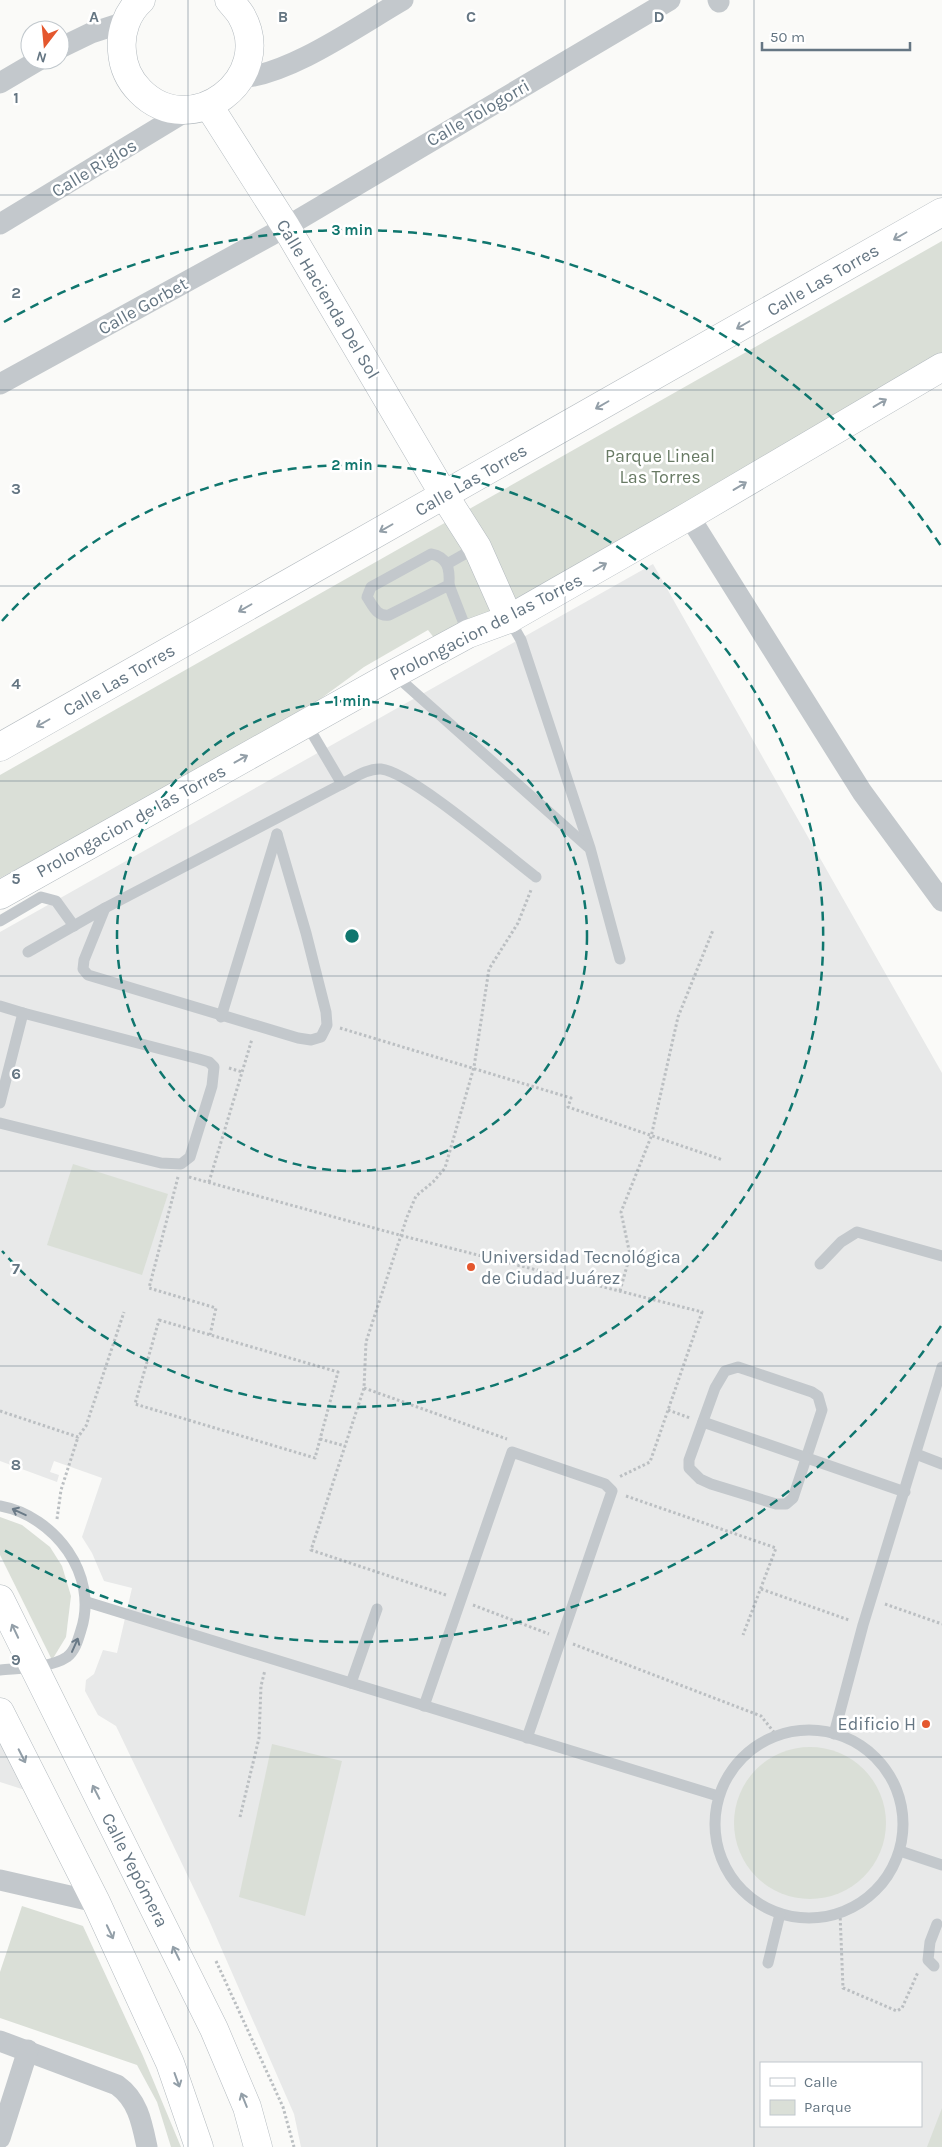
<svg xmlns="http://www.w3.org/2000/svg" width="942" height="2147" font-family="Karla,sans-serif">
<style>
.built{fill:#e8e9e9;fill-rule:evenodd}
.green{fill:#dadfd7}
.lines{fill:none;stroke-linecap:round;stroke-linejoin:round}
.secondary-casing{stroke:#b3babf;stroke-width:29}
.path{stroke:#bbbfc2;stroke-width:3;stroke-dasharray:2.5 2.5;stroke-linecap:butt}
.lane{stroke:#c3c8cc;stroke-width:11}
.street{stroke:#c3c8cc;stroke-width:21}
.secondary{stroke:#fff;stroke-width:28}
.oneway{stroke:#939fa8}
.oneway2{stroke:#6a7a87}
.grid{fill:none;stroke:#657683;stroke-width:1;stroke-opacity:0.55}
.ring{fill:none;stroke:#0f766e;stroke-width:2.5;stroke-dasharray:9 6}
.poi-dot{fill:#e4572e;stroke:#fff;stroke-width:2}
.labels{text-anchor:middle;stroke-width:5;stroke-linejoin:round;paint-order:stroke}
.street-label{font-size:18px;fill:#657683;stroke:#fff}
.park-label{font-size:18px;fill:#687a64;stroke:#fff}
.poi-label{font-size:18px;fill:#657683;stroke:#fff;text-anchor:start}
.grid-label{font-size:16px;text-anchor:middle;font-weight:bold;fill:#657683;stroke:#fff;stroke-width:5;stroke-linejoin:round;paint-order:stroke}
.centre{fill:#0f766e;stroke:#fff;stroke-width:2.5}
.ring-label{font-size:15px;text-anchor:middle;font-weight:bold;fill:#0f766e;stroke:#fff;stroke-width:5;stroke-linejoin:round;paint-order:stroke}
</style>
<rect width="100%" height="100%" fill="#fafaf8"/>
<g class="built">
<path d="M653 564 942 1073V2147H301L294 2114 208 1918 116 1726 98 1715 85 1691 86 1680 94 1674 103 1650 117 1653 132 1588 104 1581 92 1553 82 1537 102 1478 54 1461 50 1472 59 1475 57 1482 0 1461V932ZM761 2063H921V2126H761Z"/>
<path d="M0 1740 28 1791 0 1782Z"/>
</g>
<g class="green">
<path d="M942 241V366L438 643 428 630 364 667 282 727 0 878V775Z"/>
<path d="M73 1164 168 1194 142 1275 47 1245Z"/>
<path d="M0 1517 22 1525 50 1547 62 1566 71 1596 66 1637 52 1660 0 1555Z"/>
<path d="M272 1744 342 1761 305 1916 239 1897Z"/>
<circle cx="810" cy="1823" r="76"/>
<path d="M22 1906 83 1926 143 2056 181 2147H171L157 2102 137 2065 0 2018V1972Z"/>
<path d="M942 2108V2147H927Z"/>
</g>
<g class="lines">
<defs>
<g id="secondary">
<path d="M141 0C127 12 120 33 122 51 123 67 129 80 140 91 191 143 277 78 241 15 238 10 233 5 229 0"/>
<path d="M209 106 286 227 444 495 477 547 509 619"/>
<path d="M0 747 942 212"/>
<path d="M0 895 394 674 468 634 509 619 689 516 942 367"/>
<path d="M0 1599 214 2029 247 2107 258 2147"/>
<path d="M0 1712 96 1902 170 2063 199 2147"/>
</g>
</defs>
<use href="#secondary" class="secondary-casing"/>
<g class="path">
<path d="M340 1028 571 1098 568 1107 723 1160"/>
<path d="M229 1068 242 1072"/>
<path d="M178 1177 149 1288 216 1308 210 1335"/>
<path d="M189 1177 403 1236 702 1312 650 1462 619 1477"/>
<path d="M209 1182 252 1039"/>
<path d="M620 1291 630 1255 621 1212 651 1137 678 1017 713 930"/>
<path d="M159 1320 338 1372 315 1458 135 1404Z"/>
<path d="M364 1388 507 1439"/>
<path d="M668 1410 690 1418"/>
<path d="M0 1411 78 1437 86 1426 124 1312"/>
<path d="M320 1439 345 1446"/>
<path d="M626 1496 776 1548 743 1635"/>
<path d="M57 1519 61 1490 78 1437"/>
<path d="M761 1589 849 1620"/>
<path d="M446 1595 311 1550 364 1388 366 1342 407 1217 416 1196 433 1182 445 1168 474 1067 489 969 518 923 531 890"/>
<path d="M885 1604 942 1624"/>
<path d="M473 1605 549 1634"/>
<path d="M573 1644 761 1716 777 1736"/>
<path d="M240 1817 259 1738 261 1686 265 1670"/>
<path d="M840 1913 843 1988 897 2011 902 2008 918 1972"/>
<path d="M216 1961 283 2107 294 2147"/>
</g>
<g class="lane">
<path d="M431 554C448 557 450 569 449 585L389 615C377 617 373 606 367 597L371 587Z"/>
<path d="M447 564 477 547"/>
<path d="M449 585 468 634"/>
<path d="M509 619 521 640 590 848 620 959"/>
<path d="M394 674 588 847"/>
<path d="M342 784C354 778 368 768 381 769 411 772 507 855 536 877"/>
<path d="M105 908 84 960 83 969 88 975 298 1038 311 1040 321 1037 327 1025 326 1012 306 933 277 834"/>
<path d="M0 921 41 897 56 901 74 926"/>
<path d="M28 952 105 908 342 784 306 723"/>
<path d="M0 1006 23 1013"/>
<path d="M221 1017 277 834"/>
<path d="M0 1103 23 1013 199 1059 209 1062 214 1067 212 1086 190 1157 181 1164 161 1163 0 1123"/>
<path d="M820 1264 841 1242 857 1232 942 1256"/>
<path d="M738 1367 812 1392 818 1396 822 1410 793 1498 786 1504H776L711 1484 700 1479 689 1468V1460L715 1388 725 1371Z"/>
<path d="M703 1422 905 1492"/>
<path d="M916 1454 942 1464"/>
<path d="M0 1506C55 1516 99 1575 81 1630 78 1640 75 1651 67 1657 51 1668 19 1668 0 1670"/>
<path d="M87 1602 718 1796"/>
<path d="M351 1683 377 1609"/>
<path d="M424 1706 512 1452 605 1484 612 1491 527 1738"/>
<circle cx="809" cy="1824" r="94"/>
<path d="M834 1734 863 1625 942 1367"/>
<path d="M900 1851 942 1865"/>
<path d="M768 1963 780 1914"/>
<path d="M934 1966 928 1960 930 1942 937 1924"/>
</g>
<g class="street">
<path d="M718 0 719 2"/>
<path d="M60 48 91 33 125 22"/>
<path d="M241 78C291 74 358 26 403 0"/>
<path d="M0 83 39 60"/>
<path d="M0 224 188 110"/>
<path d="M0 384 286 227 670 0"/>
<path d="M689 516 862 792 942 901"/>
<path d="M0 1880 96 1902"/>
<path d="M0 2041 117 2085C138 2100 142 2123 147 2147"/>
<path d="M0 2138 28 2050"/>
</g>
<use href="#secondary" class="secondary"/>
</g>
<defs><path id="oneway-shaft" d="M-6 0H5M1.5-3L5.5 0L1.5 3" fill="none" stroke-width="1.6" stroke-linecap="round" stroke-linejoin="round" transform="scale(1.25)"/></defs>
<g class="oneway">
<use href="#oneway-shaft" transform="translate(900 236) rotate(150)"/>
<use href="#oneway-shaft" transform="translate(743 325) rotate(150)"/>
<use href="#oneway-shaft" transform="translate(880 403) rotate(-31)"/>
<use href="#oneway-shaft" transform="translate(602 405) rotate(150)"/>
<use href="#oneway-shaft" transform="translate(740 486) rotate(-31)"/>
<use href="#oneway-shaft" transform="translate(386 528) rotate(150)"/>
<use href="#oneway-shaft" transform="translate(600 567) rotate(-30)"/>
<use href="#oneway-shaft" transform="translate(245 608) rotate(150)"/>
<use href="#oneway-shaft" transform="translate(43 723) rotate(150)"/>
<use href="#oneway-shaft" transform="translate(241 759) rotate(-29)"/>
<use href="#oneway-shaft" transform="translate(15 1631) rotate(-115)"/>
<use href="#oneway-shaft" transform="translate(22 1756) rotate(63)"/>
<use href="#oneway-shaft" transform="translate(96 1792) rotate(-117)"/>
<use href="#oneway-shaft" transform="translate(110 1932) rotate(65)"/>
<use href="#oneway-shaft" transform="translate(176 1953) rotate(-116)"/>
<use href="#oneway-shaft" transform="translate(177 2080) rotate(70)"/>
<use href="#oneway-shaft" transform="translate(244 2100) rotate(-112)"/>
</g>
<g class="oneway2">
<use href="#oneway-shaft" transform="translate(19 1512) rotate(-155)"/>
<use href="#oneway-shaft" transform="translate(75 1645) rotate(-66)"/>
</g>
<path class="grid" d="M188 0V2147M377 0V2147M565 0V2147M754 0V2147M0 195H942M0 390H942M0 586H942M0 781H942M0 976H942M0 1171H942M0 1366H942M0 1561H942M0 1757H942M0 1952H942"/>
<g class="ring">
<circle cx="352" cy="936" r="235"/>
<path d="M2 621A471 471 0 1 1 2 1251"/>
<path d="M941 1326A706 706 0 0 1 4 1550M4 322A706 706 0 0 1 941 546"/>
</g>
<g class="poi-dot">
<circle cx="471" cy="1267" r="5"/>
<circle cx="926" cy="1724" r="5"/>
</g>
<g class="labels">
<g class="street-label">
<text transform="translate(478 113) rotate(-30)" y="6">Calle Tologorri</text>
<text transform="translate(94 168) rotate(-31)" y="6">Calle Riglos</text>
<text transform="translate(823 280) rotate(-30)" y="6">Calle Las Torres</text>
<text transform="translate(328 299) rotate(59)" y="6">Calle Hacienda Del Sol</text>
<text transform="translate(143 306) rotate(-29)" y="6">Calle Gorbet</text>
<text transform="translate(471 480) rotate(-30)" y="6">Calle Las Torres</text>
<text transform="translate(486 627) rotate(-27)" y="6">Prolongacion de las Torres</text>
<text transform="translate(119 680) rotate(-30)" y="6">Calle Las Torres</text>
<text transform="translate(131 821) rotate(-29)" y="6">Prolongacion de las Torres</text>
<text transform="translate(135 1870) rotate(63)" y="6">Calle Yepómera</text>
</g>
<g class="park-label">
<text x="660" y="462">Parque Lineal<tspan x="660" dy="21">Las Torres</tspan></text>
</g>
<g class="poi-label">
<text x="481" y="1263">Universidad Tecnológica<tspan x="481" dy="21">de Ciudad Juárez</tspan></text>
<text x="916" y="1730" text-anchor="end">Edificio H</text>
</g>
</g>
<g class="grid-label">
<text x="94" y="22">A</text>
<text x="283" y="22">B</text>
<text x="471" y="22">C</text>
<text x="659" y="22">D</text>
<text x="16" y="103">1</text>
<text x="16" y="298">2</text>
<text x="16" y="494">3</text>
<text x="16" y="689">4</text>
<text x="16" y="884">5</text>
<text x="16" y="1079">6</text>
<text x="16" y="1274">7</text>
<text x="16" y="1470">8</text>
<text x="16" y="1665">9</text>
</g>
<circle cx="352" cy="936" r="8" class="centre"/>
<g class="ring-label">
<text x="352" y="235">3 min</text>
<text x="352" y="470">2 min</text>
<text x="352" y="706">1 min</text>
</g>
<rect x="760" y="2062" width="162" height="65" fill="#ffffff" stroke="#c1c8cd"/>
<rect x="770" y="2078" width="25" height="8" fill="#ffffff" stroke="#c1c8cd"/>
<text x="804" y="2087" font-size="15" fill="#657683">Calle</text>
<rect x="770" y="2100" width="25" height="15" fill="#dadfd7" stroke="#c1c8cd"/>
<text x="804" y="2112" font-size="15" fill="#657683">Parque</text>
<g transform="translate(45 45) rotate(196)"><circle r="24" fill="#ffffff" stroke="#c1c8cd"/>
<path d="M0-4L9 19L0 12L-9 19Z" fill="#e4572e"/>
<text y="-8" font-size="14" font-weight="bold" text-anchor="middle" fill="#657683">N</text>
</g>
<path d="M762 42v8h148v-8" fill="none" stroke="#657683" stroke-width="2.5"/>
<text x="770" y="42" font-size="15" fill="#657683" stroke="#ffffff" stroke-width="4" paint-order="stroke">50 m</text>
</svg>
